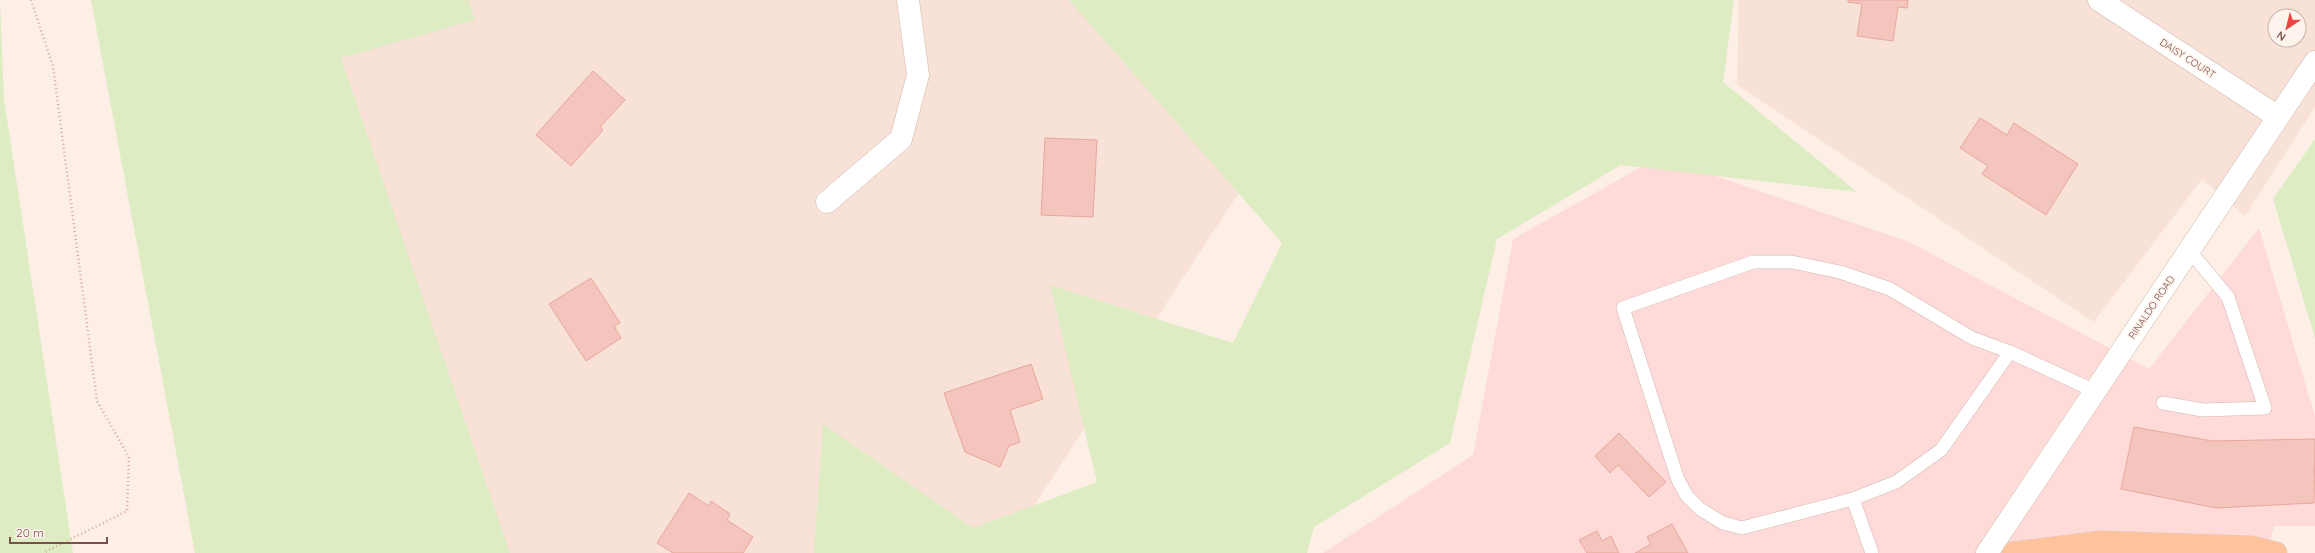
<svg xmlns="http://www.w3.org/2000/svg" width="2315" height="553" font-family="Quicksand,sans-serif">
<style>
.residential{fill:#f8e1d7;fill-rule:evenodd}
.commercial{fill:#fedbd9}
.green{fill:#ddecc3}
.building{fill:#f4c5bc;stroke:#e8a79b}
.lines{fill:none;stroke-linecap:round;stroke-linejoin:round}
.service-casing{stroke:#d2b6ad;stroke-width:14}
.minor-casing{stroke:#d2b6ad;stroke-width:23}
.tertiary-casing{stroke:#d2b6ad;stroke-width:23}
.primary-casing{stroke:#d9cecc;stroke-width:23}
.path{stroke:#daa89e;stroke-width:2.5;stroke-dasharray:1 3;stroke-linecap:butt}
.service{stroke:#fff;stroke-width:13}
.minor{stroke:#fff;stroke-width:22}
.tertiary{stroke:#fff;stroke-width:22}
.primary{stroke:#ffc39b;stroke-width:22}
.labels{text-anchor:middle;stroke-width:3.5;stroke-linejoin:round;paint-order:stroke}
.street-label{font-size:10px;fill:#784f49;stroke:#fff4ed}
</style>
<rect width="100%" height="100%" fill="#fdefe6"/>
<g class="residential">
<path d="M312 0H1365L1003 553H501Z"/>
<path d="M1739 0H2315V107L2245 216 2202 179 2094 322 1737 85ZM2275 16H2299V40H2275Z"/>
</g>
<path class="commercial" d="M1659 157 1907 241 2149 369 2259 228 2315 416V526H2274L2267 553H1323L1473 455 1513 239Z"/>
<g class="green">
<path d="M0 0 4 99 73 553H0Z"/>
<path d="M91 0H468L475 20 341 58 510 553H195Z"/>
<path d="M1069 0H1734L1723 82 1857 192 1621 165 1497 239 1450 443 1314 527 1307 553H814L823 424 973 528 1097 482 1050 285 1233 343 1282 243Z"/>
<path d="M2315 139V338L2273 199Z"/>
</g>
<g class="building">
<path d="M1848 0H1908L1907 8 1898 7 1893 41 1857 36 1862 4 1848 2Z"/>
<path d="M593 71 625 100 600 127 603 130 571 166 536 135Z"/>
<path d="M1980 118 2007 135 2014 123 2078 164 2046 215 1982 174 1988 166 1960 148Z"/>
<path d="M1045 138 1097 140 1093 217 1041 215Z"/>
<path d="M591 278 620 323 614 326 621 338 586 361 549 304Z"/>
<path d="M1031 364 1043 399 1010 410 1020 442 1009 446 1000 467 965 452 944 393Z"/>
<path d="M2134 427 2212 441 2315 439 2314 503 2216 508 2121 489Z"/>
<path d="M1619 433 1666 482 1649 497 1618 465 1610 473 1595 456Z"/>
<path d="M689 493 709 506 711 501 730 514 727 520 753 537 743 553H673L657 543Z"/>
<path d="M1672 524 1688 553H1635L1651 544 1647 537Z"/>
<path d="M1597 531 1602 541 1611 536 1619 553H1587L1579 540Z"/>
</g>
<g class="lines">
<defs>
<g id="service">
<path d="M2163 403 2203 410 2265 408 2228 297 2189 250"/>
<path d="M1853 499 1742 528 1723 523 1700 509 1687 496 1678 480 1623 308 1753 262H1792L1840 272 1890 289 1972 338 2010 352"/>
<path d="M1872 553 1853 499 1896 482 1941 450 2010 352 2095 391"/>
</g>
<g id="minor">
<path d="M2099 0 2278 117"/>
<path d="M827 202 901 139 918 75 908 0"/>
</g>
<path id="tertiary" d="M1987 553 2315 62"/>
<path id="primary" d="M2013 553 2101 542 2251 547 2276 553"/>
</defs>
<use href="#service" class="service-casing"/>
<use href="#minor" class="minor-casing"/>
<use href="#tertiary" class="tertiary-casing"/>
<use href="#primary" class="primary-casing"/>
<path class="path" d="M31 0 53 66 97 401 129 457 127 511 43 553"/>
<use href="#service" class="service"/>
<use href="#minor" class="minor"/>
<use href="#tertiary" class="tertiary"/>
<use href="#primary" class="primary"/>
</g>
<g class="labels">
<g class="street-label">
<text transform="translate(2188 58) rotate(33)" y="4">DAISY COURT</text>
<text transform="translate(2151 307) rotate(-56)" y="4">RINALDO ROAD</text>
</g>
</g>
<g transform="translate(2287 28) rotate(215)"><circle r="19" fill="#fff4ed" stroke="#c9b2ab"/>
<path d="M0-3L7 15L0 10L-7 15Z" fill="#ed4547"/>
<text y="-6" font-size="11" font-weight="bold" text-anchor="middle" fill="#784f49">N</text>
</g>
<path d="M10 537v6h97v-6" fill="none" stroke="#784f49" stroke-width="2"/>
<text x="16" y="537" font-size="12" fill="#784f49" stroke="#fff4ed" stroke-width="3" paint-order="stroke">20 m</text>
</svg>
